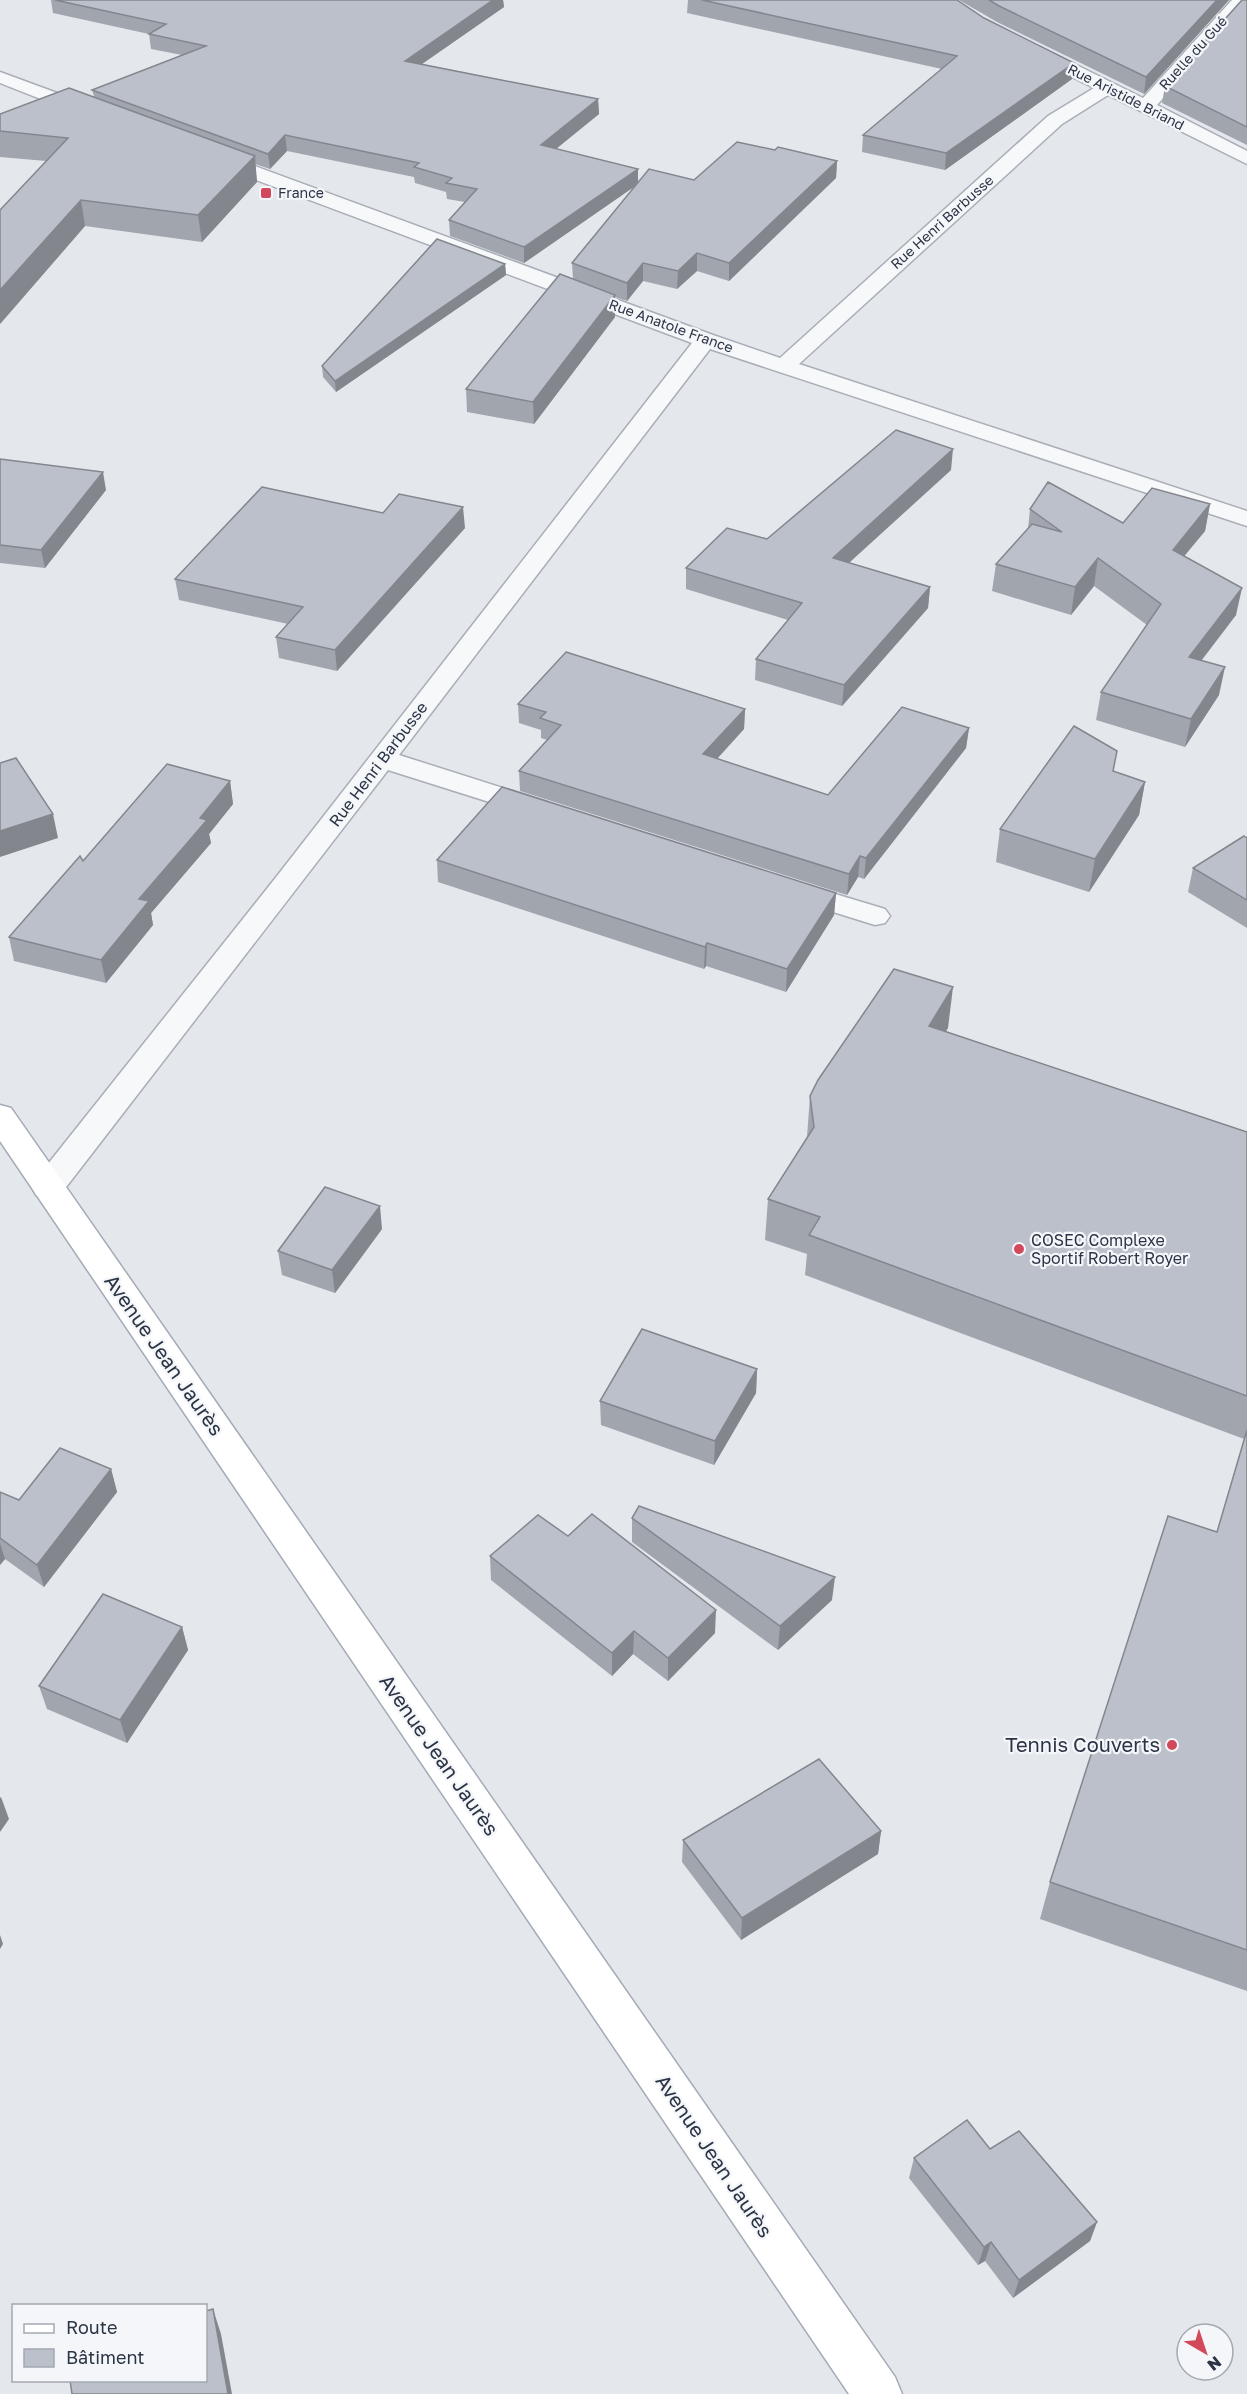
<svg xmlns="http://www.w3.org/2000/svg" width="1247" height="2394" font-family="'Golos Text',sans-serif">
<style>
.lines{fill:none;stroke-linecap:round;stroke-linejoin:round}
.minor-casing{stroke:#a9aeb7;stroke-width:3}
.major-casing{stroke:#a3abb8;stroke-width:3}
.minor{fill:#f7f8fa;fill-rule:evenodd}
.major{fill:#fff;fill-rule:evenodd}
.wall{fill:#a1a5ae}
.shaded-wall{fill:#83868d}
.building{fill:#bbc0ca;stroke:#83868d;stroke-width:1.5}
.poi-dot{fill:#d1495b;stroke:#f4f6f9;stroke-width:2}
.labels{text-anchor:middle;stroke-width:4.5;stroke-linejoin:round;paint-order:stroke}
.far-street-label{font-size:14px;fill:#2b3445;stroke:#f4f6f9}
.far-poi-label{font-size:14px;fill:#2b3445;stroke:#f4f6f9;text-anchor:start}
.street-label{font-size:16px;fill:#2b3445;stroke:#f4f6f9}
.poi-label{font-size:16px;fill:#2b3445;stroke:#f4f6f9;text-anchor:start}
.near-street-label{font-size:20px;fill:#2b3445;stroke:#f4f6f9}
.near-poi-label{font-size:20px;fill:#2b3445;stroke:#f4f6f9;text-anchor:end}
</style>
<rect width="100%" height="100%" fill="#e4e7ec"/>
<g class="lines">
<defs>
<g id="minor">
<path d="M1232 0H1247V4L1157 105 1247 151V164L1108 95 1062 124 799 364 1247 511V526L710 349 399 755 547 802 551 808 547 814 537 816 527 814 388 770 60 1195 48 1199 36 1195 32 1187 36 1179 277 876 692 343 208 162 205 158 208 154H222L713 335 780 358 1048 116 1094 88 1028 55 1025 51 1028 47H1040L1143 98Z"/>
<path d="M0 72 98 108 100 112 98 116H84L0 83Z"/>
<path d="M792 881 885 909 890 916 885 923 875 925 782 896 778 890 782 884Z"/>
</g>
<path id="major" d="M0 1105 11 1108 895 2377 902 2394H849L0 1141Z"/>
</defs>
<use href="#minor" class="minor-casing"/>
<use href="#major" class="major-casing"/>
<use href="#minor" class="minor"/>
<use href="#major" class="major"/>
</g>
<g class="wall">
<path d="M51 0H503L504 7 422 64 598 99 599 114 556 149 638 169V182L694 180 775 150 837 161 836 178 729 281 697 271 677 289 643 281 627 301 615 297V317L534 424 467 412 466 389 573 279 572 263 634 187 524 263 450 236 449 220 465 202 447 199 446 192 415 183 414 177 287 151 270 169 255 164 257 182 202 242 85 226 0 324V210L46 161 0 157V114L94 96 92 90 182 55 151 49 149 34 53 13Z"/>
<path d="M688 0H957L1072 79 945 170 862 152 863 135 942 69 687 13Z"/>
<path d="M959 0H1229L1144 94 997 22Z"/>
<path d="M1247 0V145L1162 103 1165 86Z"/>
<path d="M505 264 506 275 336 392 323 377 322 366Z"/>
<path d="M0 459 106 490 45 568 0 563Z"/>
<path d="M951 470 849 563 930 587 928 608 842 706 755 680 756 659 788 620 686 589V568L767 539Z"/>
<path d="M1210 504 1205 531 1184 556 1236 615 1202 660 1219 695 1185 747 1096 720 1101 692 1147 625 1094 586 1071 615 992 591 996 564 1028 529 1030 509 1123 523Z"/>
<path d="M383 513 465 528 337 671 279 658 276 637 288 624 179 600 175 579Z"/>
<path d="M518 704 745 709 744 729 717 759 828 795 969 728 966 748 864 879 858 877 847 895 520 791 519 771 547 740 541 738V730L519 723Z"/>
<path d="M1113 771 1145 782 1139 815 1089 892 996 862 1000 829Z"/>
<path d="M230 781 233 804 209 834 211 843 151 913 153 925 106 983 14 961 9 937 83 861Z"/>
<path d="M1247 838V928L1188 892 1193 868Z"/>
<path d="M437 860 836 893 834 915 786 992 706 966 704 969 438 882Z"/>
<path d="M948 1028 945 1032 1247 1132V1991L1040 1919 1050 1882 1217 1532 1244 1439 805 1275 807 1254 765 1240 768 1199 807 1137 810 1096Z"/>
<path d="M382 1229 335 1293 282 1275 278 1251Z"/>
<path d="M757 1369 756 1393 714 1465 601 1425 600 1401Z"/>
<path d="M111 1469 117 1492 44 1587 5 1559 0 1565V1492L19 1500Z"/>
<path d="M632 1518 832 1600 778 1650 632 1542Z"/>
<path d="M568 1536 715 1633 668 1681 633 1654 612 1676 491 1580 490 1556Z"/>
<path d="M182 1627 188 1650 127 1743 47 1709 39 1686Z"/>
<path d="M881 1831 878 1854 741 1940 682 1862 683 1840Z"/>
<path d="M990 2149 1097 2222 1090 2241 1013 2298 985 2261 978 2265 909 2178 914 2158Z"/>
</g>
<g class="shaded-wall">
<path d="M493 0H503L504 7 406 75 405 61Z"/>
<path d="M1217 0H1229L1144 94 1146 77Z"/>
<path d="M1074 63 1072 79 945 170 946 153Z"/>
<path d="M598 99 599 114 541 161V145Z"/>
<path d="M285 135 287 151 270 169 268 154Z"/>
<path d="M255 156 257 182 202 242 198 215Z"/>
<path d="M837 161 836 178 729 281V263Z"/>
<path d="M638 169V184L524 263V247Z"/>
<path d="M81 200 85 226 0 324V290Z"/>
<path d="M697 253V271L677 289 678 271Z"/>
<path d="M643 263V281L627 301V283Z"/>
<path d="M505 264 506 275 336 392 335 381Z"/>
<path d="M615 295V317L534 424 533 402Z"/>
<path d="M953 449 951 470 831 579 833 558Z"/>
<path d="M103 472 106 490 45 568 41 550Z"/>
<path d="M1210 504 1205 531 1167 577 1173 550Z"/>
<path d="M463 507 465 528 337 671 335 650Z"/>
<path d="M1098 558 1094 586 1071 615 1075 587Z"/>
<path d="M930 587 928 608 842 706 844 685Z"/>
<path d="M1242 588 1236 615 1183 684 1189 657Z"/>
<path d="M1225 667 1219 695 1185 747 1191 719Z"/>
<path d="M745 709 744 729 703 774V754Z"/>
<path d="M969 728 966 748 864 879 866 858Z"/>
<path d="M230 781 233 804 209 834 211 843 151 913 153 925 106 983 101 960 139 899 200 818Z"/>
<path d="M1145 782 1139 815 1089 892 1095 859Z"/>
<path d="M53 814 58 838 0 857V831Z"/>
<path d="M860 856 858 877 847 895 849 874Z"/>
<path d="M836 893 834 915 786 992 787 969Z"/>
<path d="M707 943 706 966 704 969 705 947Z"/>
<path d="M953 987 948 1028 924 1066 929 1026Z"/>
<path d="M380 1206 382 1229 335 1293 332 1270Z"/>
<path d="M757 1369 756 1393 714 1465 715 1441Z"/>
<path d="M111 1469 117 1492 44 1587 37 1565Z"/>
<path d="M0 1543 5 1559 0 1565Z"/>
<path d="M835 1577 832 1600 778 1650 780 1626Z"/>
<path d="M716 1610 715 1633 668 1681V1658Z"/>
<path d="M182 1627 188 1650 127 1743 120 1720Z"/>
<path d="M634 1631 633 1654 612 1676V1653Z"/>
<path d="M1 1797 9 1819 0 1832V1798Z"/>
<path d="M881 1831 878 1854 741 1940 742 1918Z"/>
<path d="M0 1935 3 1944 0 1949Z"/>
<path d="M1097 2222 1090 2241 1013 2298 1019 2280Z"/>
<path d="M991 2242 985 2261 978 2265 984 2247Z"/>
<path d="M213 2309 221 2334 232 2394H228Z"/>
</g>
<g class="building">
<path d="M55 0H493L405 61 598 99 541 145 638 169 524 247 449 220 477 189 446 183 452 178 414 167 419 163 285 135 268 154 92 90 206 46 149 34 166 24Z"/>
<path d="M702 0H957L984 18 1074 63 946 153 863 135 957 56Z"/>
<path d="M989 0H1217L1146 77 999 6Z"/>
<path d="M1242 0H1247V127L1165 86Z"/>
<path d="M69 88 255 156 198 215 81 200 0 290V210L68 138 0 131V114Z"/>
<path d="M737 142 775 150 778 147 837 161 729 263 697 253 678 271 643 263 627 283 572 263 649 169 694 180Z"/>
<path d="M437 239 505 264 335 381 322 366Z"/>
<path d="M560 274 615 295 533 402 466 389Z"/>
<path d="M896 430 953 449 833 558 930 587 844 685 756 659 802 603 686 568 727 528 767 539Z"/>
<path d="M0 459 103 472 41 550 0 545Z"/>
<path d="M1048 482 1123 523 1152 488 1210 504 1173 550 1242 588 1189 657 1225 667 1191 719 1101 692 1161 604 1098 558 1075 587 996 564 1032 524 1062 532 1030 509Z"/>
<path d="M262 487 383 513 399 494 463 507 335 650 276 637 303 607 175 579Z"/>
<path d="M566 652 745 709 703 754 828 795 902 707 969 728 866 858 860 856 849 874 519 771 561 725 540 718 546 712 518 704Z"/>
<path d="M1074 726 1117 751 1113 771 1145 782 1095 859 1000 829Z"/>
<path d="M16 758 53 814 0 831V763Z"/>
<path d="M167 764 230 781 200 818 207 820 139 899 149 901 101 960 9 937 80 856 83 861Z"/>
<path d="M502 787 836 893 787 969 707 943 705 947 437 860Z"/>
<path d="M1244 836 1247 838V900L1193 868Z"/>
<path d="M894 969 953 987 929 1026 1247 1132V1396L809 1235 820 1217 768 1199 814 1127 810 1096 818 1080Z"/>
<path d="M325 1187 380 1206 332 1270 278 1251Z"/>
<path d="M642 1329 757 1369 715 1441 600 1401Z"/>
<path d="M1247 1430V1950L1050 1882 1168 1516 1217 1532Z"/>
<path d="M60 1448 111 1469 37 1565 0 1538V1492L19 1500Z"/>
<path d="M639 1506 835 1577 780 1626 632 1518Z"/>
<path d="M592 1514 716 1610 668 1658 634 1631 612 1653 490 1556 538 1515 568 1536Z"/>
<path d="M103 1594 182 1627 120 1720 39 1686Z"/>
<path d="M819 1759 881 1831 742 1918 683 1840Z"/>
<path d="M967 2120 990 2149 1019 2131 1097 2222 1019 2280 991 2242 984 2247 914 2158Z"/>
<path d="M213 2309 228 2394H72L70 2380H206V2311Z"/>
</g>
<g class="poi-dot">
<rect x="260" y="187" width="12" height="12" rx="3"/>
<circle cx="1019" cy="1249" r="6"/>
<circle cx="1172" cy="1745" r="6"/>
</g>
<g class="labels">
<g class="far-street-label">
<text transform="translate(1193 53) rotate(-48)" y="5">Ruelle du Gué</text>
<text transform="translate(1126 97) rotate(27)" y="5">Rue Aristide Briand</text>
<text transform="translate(942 222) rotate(-42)" y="5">Rue Henri Barbusse</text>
<text transform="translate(671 326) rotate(20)" y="5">Rue Anatole France</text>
</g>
<g class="far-poi-label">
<text x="278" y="198">France</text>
</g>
<g class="street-label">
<text transform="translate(378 764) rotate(-53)" y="6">Rue Henri Barbusse</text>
</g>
<g class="poi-label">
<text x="1031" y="1246">COSEC Complexe<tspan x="1031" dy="18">Sportif Robert Royer</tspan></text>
</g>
<g class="near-street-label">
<text transform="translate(164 1355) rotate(55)" y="7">Avenue Jean Jaurès</text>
<text transform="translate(439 1755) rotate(55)" y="7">Avenue Jean Jaurès</text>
<text transform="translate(714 2156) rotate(56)" y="7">Avenue Jean Jaurès</text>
</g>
<g class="near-poi-label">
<text x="1160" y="1752">Tennis Couverts</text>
</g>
</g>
<rect x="12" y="2304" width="195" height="78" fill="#f4f6f9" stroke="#a4a8b1" stroke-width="1.5"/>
<rect x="24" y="2324" width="30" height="9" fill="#ffffff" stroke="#a4a8b1" stroke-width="1.5"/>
<text x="66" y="2334" font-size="18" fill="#2b3445">Route</text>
<rect x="24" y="2349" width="30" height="18" fill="#bbc0ca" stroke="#a4a8b1" stroke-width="1.5"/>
<text x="66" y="2364" font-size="18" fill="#2b3445">Bâtiment</text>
<g transform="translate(1205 2352) rotate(141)"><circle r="28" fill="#f4f6f9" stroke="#a4a8b1" stroke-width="1.5"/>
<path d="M0-4.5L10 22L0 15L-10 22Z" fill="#d1495b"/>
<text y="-9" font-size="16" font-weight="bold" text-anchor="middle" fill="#2b3445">N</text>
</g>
</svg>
